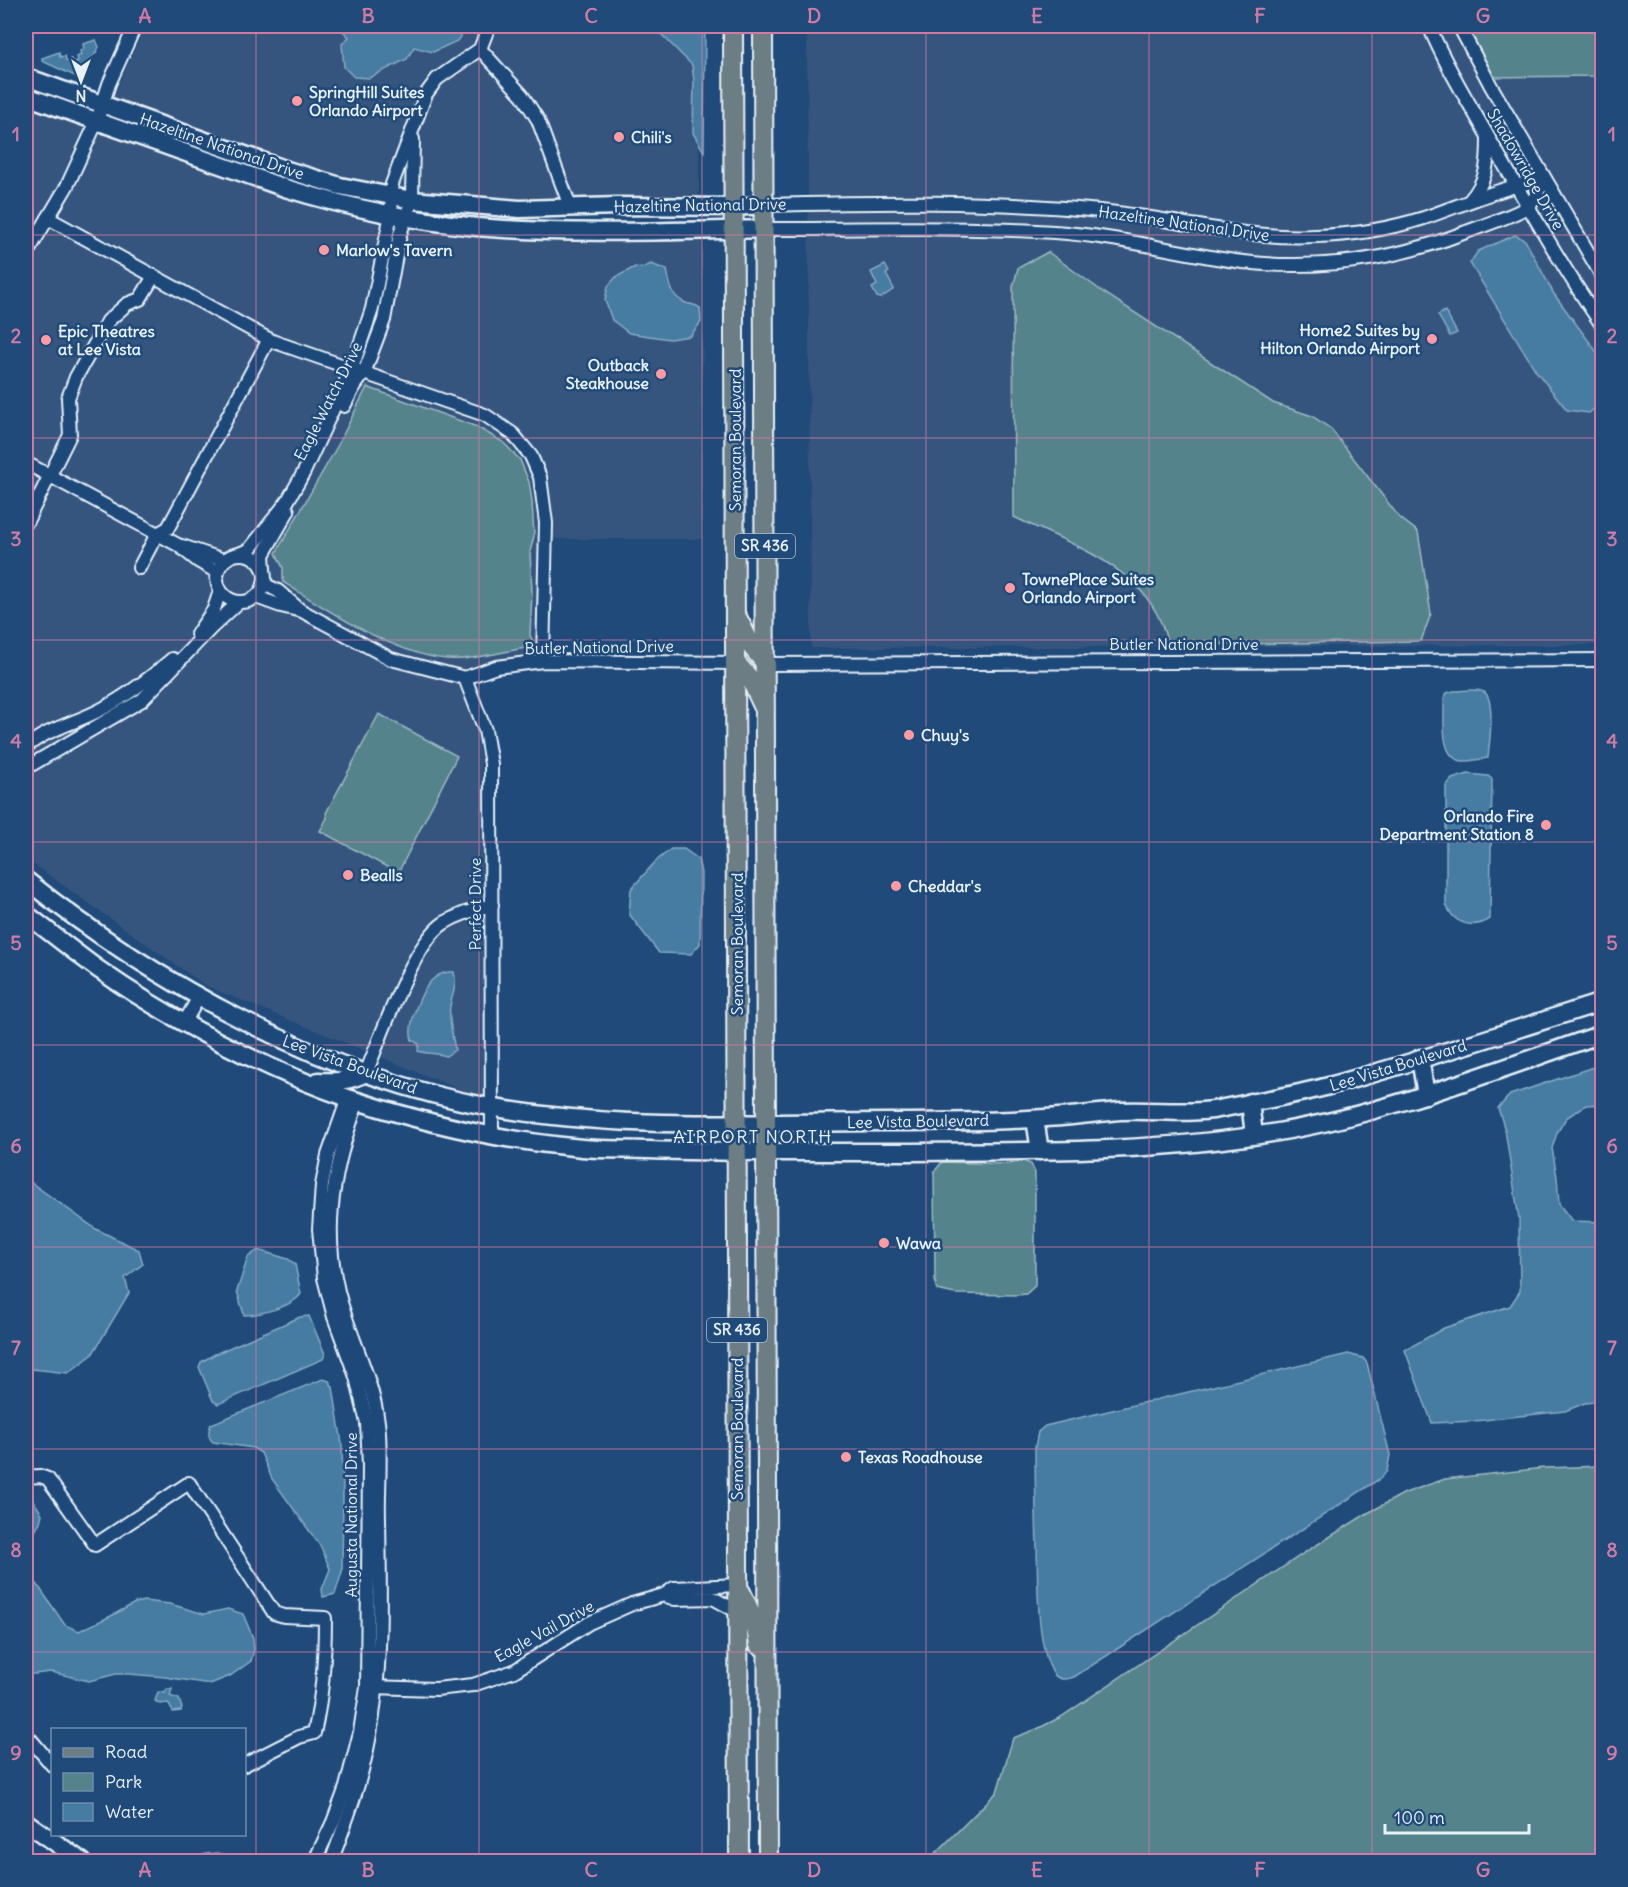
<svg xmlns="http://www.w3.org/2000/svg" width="1628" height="1887" font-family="Delius,sans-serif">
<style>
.built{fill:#34557e}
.green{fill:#54838c;stroke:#9ebac2;stroke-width:1.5}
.water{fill:#467ca2;stroke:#87abc4;stroke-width:1.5}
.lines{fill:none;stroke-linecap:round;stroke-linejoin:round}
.street-casing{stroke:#e8f1f8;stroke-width:16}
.secondary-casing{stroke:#e8f1f8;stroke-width:21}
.primary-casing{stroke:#e8f1f8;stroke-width:22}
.street{stroke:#1f4a7a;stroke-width:12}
.secondary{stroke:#1f4a7a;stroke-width:16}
.primary{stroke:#6c7e84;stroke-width:18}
.grid{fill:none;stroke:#d37aa2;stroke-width:1.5;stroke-opacity:0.55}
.poi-dot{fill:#ff9aa2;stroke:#1f4a7a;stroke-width:2}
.labels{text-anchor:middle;stroke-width:5;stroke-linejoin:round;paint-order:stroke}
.shield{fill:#1f4a7a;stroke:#acbfd2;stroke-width:1.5}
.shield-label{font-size:15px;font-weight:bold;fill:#e8f1f8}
.poi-label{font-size:16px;font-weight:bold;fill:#e8f1f8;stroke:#1f4a7a;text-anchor:start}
.street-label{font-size:16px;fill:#e8f1f8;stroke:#1f4a7a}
.neighbourhood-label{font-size:18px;letter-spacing:1.5px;fill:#e8f1f8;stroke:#1f4a7a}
.neatline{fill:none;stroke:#d37aa2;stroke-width:2}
.grid-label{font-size:20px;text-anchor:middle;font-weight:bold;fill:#d37aa2}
</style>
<rect width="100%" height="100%" fill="#1f4a7a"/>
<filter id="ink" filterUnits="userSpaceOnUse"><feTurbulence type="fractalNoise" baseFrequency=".0167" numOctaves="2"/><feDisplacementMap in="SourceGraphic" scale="12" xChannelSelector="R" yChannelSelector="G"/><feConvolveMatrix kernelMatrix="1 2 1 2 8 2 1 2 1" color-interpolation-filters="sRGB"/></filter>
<g filter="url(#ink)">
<g class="built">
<path d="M145 26H698L699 199H510L401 193 249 153 111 102Z"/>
<path d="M807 26H1602V645L811 648Z"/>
<path d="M26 102 397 219 703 231 702 539H542L540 656 471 666 484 796 486 1100 206 986 26 859Z"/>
</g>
<g class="green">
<path d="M1466 26H1602V76L1491 77Z"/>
<path d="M1048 252 1103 292 1273 403 1312 416 1331 429 1399 517 1418 532 1431 614 1421 641 1175 645 1167 642C1152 569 1074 546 1014 517L1013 287 1018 268Z"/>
<path d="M367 387 477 427 503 442 520 460 529 482 532 501 534 536 530 552 532 592 530 635 534 644 530 647C508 651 484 657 462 659 408 664 328 611 283 582V568L276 553 338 445Z"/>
<path d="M379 714 457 756 398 873 320 831 327 818 326 813Z"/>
<path d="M1023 1161 1031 1164 1035 1173V1286L1026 1294 1017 1295 955 1294 937 1290 935 1280 934 1172 942 1162 1009 1164Z"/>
<path d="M1602 1466V1861H928L997 1792 1013 1738 1037 1729 1061 1717 1304 1553 1366 1514 1405 1493 1445 1479 1544 1468Z"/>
</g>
<g class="water">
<path d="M343 26H468L457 41 433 52 414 47 407 59 369 78 354 77 344 67 342 44 349 37 343 31Z"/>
<path d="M653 26H705L704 152 693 133 694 81 692 65Z"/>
<path d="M96 40 99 47 84 75 79 78 42 61V58L59 52 60 57 65 56 66 60 71 59 72 63 78 61 77 57 81 55 80 51 84 49 83 44Z"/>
<path d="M1515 235 1525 240 1554 294 1602 359V402L1589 413 1567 410 1536 371 1470 263 1478 251Z"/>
<path d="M651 264 667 270C670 283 670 297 686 303 692 305 695 304 700 308L701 322 690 336 670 339 629 333 612 320 605 300 608 286 616 277 635 267 642 268Z"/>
<path d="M885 265 889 272 886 274 894 289 881 298 877 297 872 288 877 285 871 272Z"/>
<path d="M1445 311 1457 333 1450 336 1438 315Z"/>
<path d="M1454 691C1463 691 1476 688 1484 692 1496 699 1489 745 1488 758 1480 759 1471 761 1463 761 1438 759 1445 716 1444 698L1447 693Z"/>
<path d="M1468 774 1488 776 1492 779 1490 919C1472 930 1453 924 1446 904V786L1452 779Z"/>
<path d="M671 849H684L698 859 701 873 700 944 691 954 659 953 629 914 631 889 656 861Z"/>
<path d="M448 972H454C457 986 453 992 450 1006 448 1021 453 1036 455 1050L446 1056C437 1053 427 1054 418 1051L419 1044 412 1040C407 1025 420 993 431 981 436 976 442 973 448 972Z"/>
<path d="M1602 1064V1104L1586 1105 1566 1118 1557 1133 1552 1148 1557 1177 1559 1204 1572 1221 1602 1222V1401L1585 1403 1565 1411 1475 1421 1432 1423 1405 1350 1444 1328 1510 1306 1520 1291 1519 1219 1505 1130 1498 1108 1510 1095Z"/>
<path d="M26 1179 96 1229 139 1250 143 1264 125 1278 129 1293 92 1355 68 1373 32 1369 26 1370Z"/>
<path d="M258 1250 288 1259 295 1264 301 1294C292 1307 259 1315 244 1315L237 1291 248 1257Z"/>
<path d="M309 1316 325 1354 323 1359 218 1404 213 1401 199 1367 201 1362 215 1354 300 1317Z"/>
<path d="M1348 1354 1363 1358 1367 1363 1390 1455 1387 1471 1381 1478 1074 1677C1066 1680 1058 1681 1053 1673 1036 1644 1038 1583 1037 1549 1036 1515 1035 1481 1035 1447L1038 1432 1045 1426Z"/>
<path d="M323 1379 329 1381 333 1387 342 1444 343 1496 342 1572 335 1594 323 1597 322 1589 330 1569 321 1547 272 1479 261 1453 253 1448 213 1442C207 1437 208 1431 211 1424Z"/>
<path d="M26 1490H29L32 1499 42 1514 40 1522 26 1548Z"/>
<path d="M26 1568 65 1625 79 1631 111 1616 135 1603 144 1601 170 1604 204 1614 228 1609 243 1614 253 1638 254 1650 251 1661 230 1676 210 1684 165 1677 129 1674H116L89 1681 51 1672 26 1675Z"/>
<path d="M167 1689H172L170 1696 179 1699 182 1708 181 1711 173 1712 168 1703 160 1704 155 1701 158 1692 165 1693Z"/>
<path d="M217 1853 243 1861H190L206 1854Z"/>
</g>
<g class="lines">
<defs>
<g id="street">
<path d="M1429 26C1446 67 1470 104 1491 142 1527 204 1562 267 1602 325"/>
<path d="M1459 26 1491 86 1602 276"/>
<path d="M480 49 522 95 538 120 571 209"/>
<path d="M1470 200C1487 181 1488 163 1488 138"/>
<path d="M763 205C876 202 988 200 1100 211 1172 218 1243 240 1316 236 1353 235 1389 229 1424 218 1464 204 1503 187 1544 179"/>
<path d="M48 218 272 341 485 415 513 434 531 456 540 477 546 523 543 661"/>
<path d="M764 229C860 229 958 226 1054 232 1118 236 1180 254 1243 262 1319 271 1394 260 1466 232 1477 228 1521 213 1528 206 1535 200 1540 187 1544 179"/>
<path d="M26 255 67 186 97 121 109 84 135 26"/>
<path d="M344 406 354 387 364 373 384 320 400 234 412 200 413 139"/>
<path d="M26 463 178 545 198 561 217 572"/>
<path d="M26 523 70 435 68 398 76 377 108 321 127 304 140 299 154 276"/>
<path d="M182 546 224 560"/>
<path d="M241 553 249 550 287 502 304 472 352 368 372 309 391 214 392 184 426 94 437 79 480 49 489 26"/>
<circle cx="241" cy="578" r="24"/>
<path d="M139 568 157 534 168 528 269 339"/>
<path d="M264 569 263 555 288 511"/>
<path d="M264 584 278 591 299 609"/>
<path d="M256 597 281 606 302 611 391 659 465 678"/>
<path d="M197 634 214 609 220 591"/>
<path d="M766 664 1602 660"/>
<path d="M465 678 485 730 491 764 492 1134"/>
<path d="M465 678 496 667 543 661 736 663"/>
<path d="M26 747C47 729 75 723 100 710 127 696 149 679 172 659"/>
<path d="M26 768 142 700 211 628 239 602"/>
<path d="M184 1023 199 997"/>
<path d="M366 1073C381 1037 413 943 444 923 459 914 475 909 492 905"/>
<path d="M26 1477 40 1476 48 1479 95 1545 189 1483 274 1613 284 1616 325 1618C325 1657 323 1695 314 1733L299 1737 244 1765"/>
<path d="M664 1595 675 1599 713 1598 738 1612"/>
<path d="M371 1687 436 1689 473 1685 514 1671 589 1623 632 1604 664 1595 674 1588 738 1585"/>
<path d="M26 1734 52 1765"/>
<path d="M314 1862 333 1822 346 1787 360 1732 367 1687 369 1465 367 1423 356 1377 334 1317 324 1278 319 1229 322 1185 328 1155 348 1098"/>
<path d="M331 1862C346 1822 361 1782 369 1740 383 1667 380 1592 379 1518 378 1486 382 1454 378 1422 373 1385 358 1353 346 1318 319 1242 331 1174 358 1101"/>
</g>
<g id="secondary">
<path d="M26 77 287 170 340 186 412 200 520 209 618 206 734 207 763 205"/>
<path d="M26 96 285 188C347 207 412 221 477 227 572 235 668 231 764 229"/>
<path d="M26 880C156 984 325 1077 490 1107 621 1131 756 1122 888 1122 940 1122 993 1122 1045 1118 1070 1117 1095 1113 1120 1111 1152 1109 1187 1115 1219 1109 1254 1102 1290 1096 1325 1087 1418 1062 1510 1031 1602 1002"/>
<path d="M26 914C50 932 73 951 98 969 171 1020 264 1069 348 1098 423 1123 504 1141 582 1148 604 1150 627 1149 649 1150 729 1153 809 1152 889 1152 1019 1151 1149 1154 1278 1132 1389 1113 1496 1070 1602 1034"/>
<path d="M1420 1058 1426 1095"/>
<path d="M318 1081C336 1082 350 1081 366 1073"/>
<path d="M1250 1102 1254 1135"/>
<path d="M1035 1119 1040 1151"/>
<path d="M26 1822 83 1862"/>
</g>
<g id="primary">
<path d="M733 26 739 1862"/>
<path d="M763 26 768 1862"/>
<path d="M738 619 752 647 766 664"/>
<path d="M736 663 751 680 763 706"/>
<path d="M741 1592 755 1622 759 1645"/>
</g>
</defs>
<use href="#street" class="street-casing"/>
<use href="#secondary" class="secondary-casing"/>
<use href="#primary" class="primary-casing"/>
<use href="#street" class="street"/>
<use href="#secondary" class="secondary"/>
<use href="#primary" class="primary"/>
</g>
</g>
<path class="grid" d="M256 26V1862M479 26V1862M702 26V1862M926 26V1862M1149 26V1862M1372 26V1862M26 235H1602M26 438H1602M26 640H1602M26 842H1602M26 1045H1602M26 1247H1602M26 1449H1602M26 1652H1602"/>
<g class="poi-dot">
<circle cx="297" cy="101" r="6"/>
<circle cx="619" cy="137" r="6"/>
<circle cx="324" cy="250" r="6"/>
<circle cx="1432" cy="339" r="6"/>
<circle cx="46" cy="340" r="6"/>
<circle cx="661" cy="374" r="6"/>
<circle cx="1010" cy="588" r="6"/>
<circle cx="909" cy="735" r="6"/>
<circle cx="1546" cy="825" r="6"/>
<circle cx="348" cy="875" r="6"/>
<circle cx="896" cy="886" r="6"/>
<circle cx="884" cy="1243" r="6"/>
<circle cx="846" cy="1457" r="6"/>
</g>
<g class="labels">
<g class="shield">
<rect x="735" y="534" width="60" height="24" rx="4.5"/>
<rect x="707" y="1318" width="60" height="24" rx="4.5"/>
</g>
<g class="shield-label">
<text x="765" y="551">SR 436</text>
<text x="737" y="1335">SR 436</text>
</g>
<g class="poi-label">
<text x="309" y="98">SpringHill Suites<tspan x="309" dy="18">Orlando Airport</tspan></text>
<text x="631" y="143">Chili's</text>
<text x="336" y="256">Marlow's Tavern</text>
<text x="1420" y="336" text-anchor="end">Home2 Suites by<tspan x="1420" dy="18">Hilton Orlando Airport</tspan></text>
<text x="58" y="337">Epic Theatres<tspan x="58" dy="18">at Lee Vista</tspan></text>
<text x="649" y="371" text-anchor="end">Outback<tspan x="649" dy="18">Steakhouse</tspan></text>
<text x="1022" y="585">TownePlace Suites<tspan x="1022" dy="18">Orlando Airport</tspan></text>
<text x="921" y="741">Chuy's</text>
<text x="1534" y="822" text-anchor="end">Orlando Fire<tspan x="1534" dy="18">Department Station 8</tspan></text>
<text x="360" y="881">Bealls</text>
<text x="908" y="892">Cheddar's</text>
<text x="896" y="1249">Wawa</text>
<text x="858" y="1463">Texas Roadhouse</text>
</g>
<g class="street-label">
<text transform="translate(222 146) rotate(19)" y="6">Hazeltine National Drive</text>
<text transform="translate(1526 169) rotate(60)" y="6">Shadowridge Drive</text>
<text transform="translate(700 205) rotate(-1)" y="6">Hazeltine National Drive</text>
<text transform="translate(1184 223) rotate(8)" y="6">Hazeltine National Drive</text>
<text transform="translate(328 401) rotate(-63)" y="6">Eagle Watch Drive</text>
<text transform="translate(735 440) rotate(-90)" y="6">Semoran Boulevard</text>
<text x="1184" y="650">Butler National Drive</text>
<text transform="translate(599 647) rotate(-1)" y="6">Butler National Drive</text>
<text transform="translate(475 904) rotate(-90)" y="6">Perfect Drive</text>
<text transform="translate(737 944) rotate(-90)" y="6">Semoran Boulevard</text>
<text transform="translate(350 1064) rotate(20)" y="6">Lee Vista Boulevard</text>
<text transform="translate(1398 1065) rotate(-17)" y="6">Lee Vista Boulevard</text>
<text transform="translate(918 1121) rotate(-1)" y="6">Lee Vista Boulevard</text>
<text transform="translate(737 1429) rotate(-90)" y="6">Semoran Boulevard</text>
<text transform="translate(351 1515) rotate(-90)" y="6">Augusta National Drive</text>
<text transform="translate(544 1631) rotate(-29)" y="6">Eagle Vail Drive</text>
</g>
<g class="neighbourhood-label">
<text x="753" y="1143">AIRPORT NORTH</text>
</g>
</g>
<rect width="1628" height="1887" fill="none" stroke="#1f4a7a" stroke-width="66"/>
<rect x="51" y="1728" width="195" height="108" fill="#1f4a7a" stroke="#6f8dac" stroke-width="1.5"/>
<rect x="63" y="1748" width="30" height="9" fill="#6c7e84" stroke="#6f8dac" stroke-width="1.5"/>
<text x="105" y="1758" font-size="18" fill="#e8f1f8">Road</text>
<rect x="63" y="1773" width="30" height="18" fill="#54838c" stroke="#6f8dac" stroke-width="1.5"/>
<text x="105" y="1788" font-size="18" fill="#e8f1f8">Park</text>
<rect x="63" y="1803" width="30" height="18" fill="#467ca2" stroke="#6f8dac" stroke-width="1.5"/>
<text x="105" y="1818" font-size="18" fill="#e8f1f8">Water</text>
<g transform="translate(81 81) rotate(180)" stroke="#1f4a7a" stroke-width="4.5" paint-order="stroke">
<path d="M0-4.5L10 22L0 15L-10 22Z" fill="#e8f1f8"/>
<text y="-9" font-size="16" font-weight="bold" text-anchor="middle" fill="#e8f1f8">N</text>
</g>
<path d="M1385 1824v9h144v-9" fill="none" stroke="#e8f1f8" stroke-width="3"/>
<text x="1394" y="1824" font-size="18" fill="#e8f1f8" stroke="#1f4a7a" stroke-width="4.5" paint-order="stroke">100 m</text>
<rect x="33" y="33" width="1562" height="1821" class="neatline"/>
<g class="grid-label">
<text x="145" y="23">A</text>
<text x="368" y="23">B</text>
<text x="591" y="23">C</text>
<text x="814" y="23">D</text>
<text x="1037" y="23">E</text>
<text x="1260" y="23">F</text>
<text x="1483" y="23">G</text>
<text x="16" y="141">1</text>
<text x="1612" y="141">1</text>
<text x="16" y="343">2</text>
<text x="1612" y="343">2</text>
<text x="16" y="546">3</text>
<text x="1612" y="546">3</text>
<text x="16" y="748">4</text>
<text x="1612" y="748">4</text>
<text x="16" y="950">5</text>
<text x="1612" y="950">5</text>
<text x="16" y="1153">6</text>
<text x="1612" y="1153">6</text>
<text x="16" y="1355">7</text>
<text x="1612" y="1355">7</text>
<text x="16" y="1557">8</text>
<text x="1612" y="1557">8</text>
<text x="16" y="1760">9</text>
<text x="1612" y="1760">9</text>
<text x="145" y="1877">A</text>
<text x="368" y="1877">B</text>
<text x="591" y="1877">C</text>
<text x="814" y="1877">D</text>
<text x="1037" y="1877">E</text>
<text x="1260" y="1877">F</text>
<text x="1483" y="1877">G</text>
</g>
</svg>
